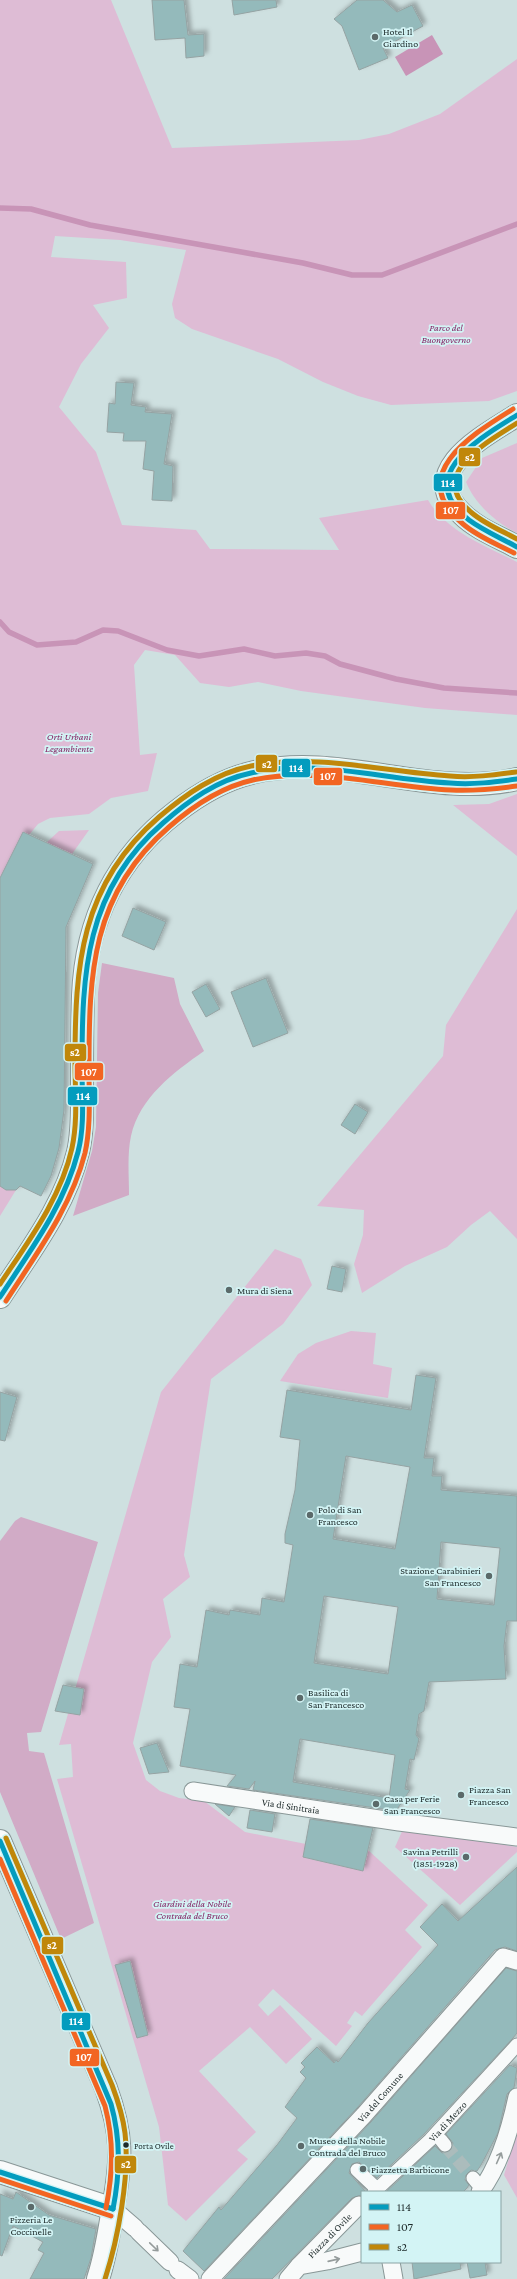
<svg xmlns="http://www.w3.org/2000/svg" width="517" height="2279" font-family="'Crimson Pro',serif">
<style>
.green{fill:#debcd5}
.forest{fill:#d1abc6}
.water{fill:#c894b7}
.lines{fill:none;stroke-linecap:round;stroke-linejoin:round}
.stream{stroke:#c894b7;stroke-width:5.5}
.building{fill:#94babb;stroke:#95a3a3;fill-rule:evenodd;filter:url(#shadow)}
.pedestrian-tunnel{stroke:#abbcbc;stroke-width:13;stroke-dasharray:13 6;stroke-linecap:butt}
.pedestrian-casing{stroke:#899797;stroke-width:15}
.minor-casing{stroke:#899797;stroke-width:19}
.tertiary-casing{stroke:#899797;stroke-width:24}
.pedestrian{stroke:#f8fafa;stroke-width:13}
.minor{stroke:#f8fafa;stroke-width:17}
.tertiary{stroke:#f8fafa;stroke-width:22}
.bus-1-casing{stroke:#d3f4f5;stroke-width:8}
.bus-2-casing{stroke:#d3f4f5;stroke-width:8}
.bus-3-casing{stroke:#d3f4f5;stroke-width:8}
.bus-1{stroke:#039cbe;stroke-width:5}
.bus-2{stroke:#f26522;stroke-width:5}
.bus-3{stroke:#c0870a;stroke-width:5}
.oneway{stroke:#959c9c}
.poi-dot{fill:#5b6a6a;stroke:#d3f4f5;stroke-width:1.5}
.bus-dot{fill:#1d2a2a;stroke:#d3f4f5;stroke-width:1.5}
.labels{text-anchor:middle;stroke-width:3.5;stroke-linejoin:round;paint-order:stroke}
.bus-label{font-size:9px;fill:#1d2a2a;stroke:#d3f4f5;text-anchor:start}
.poi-label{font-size:10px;fill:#1d2a2a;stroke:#d3f4f5;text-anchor:start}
.park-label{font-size:10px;font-style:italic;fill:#852364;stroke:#d3f4f5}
.street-label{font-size:10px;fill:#1d2a2a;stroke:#d3f4f5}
.line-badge{stroke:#d3f4f5;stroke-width:1.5}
.badge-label{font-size:11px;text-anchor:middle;font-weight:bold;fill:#fff}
</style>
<defs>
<filter id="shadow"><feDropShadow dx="3.5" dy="-3.5" stdDeviation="2" flood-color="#0004"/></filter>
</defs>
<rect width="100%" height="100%" fill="#cee0e0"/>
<g class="green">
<path d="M0 0H111L172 148 359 140 389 134 440 114 517 59V391L489 401 391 405 358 396 323 382 278 359 192 329 175 318 172 304 186 250 120 240 55 236 51 257 126 262 127 298 93 305 109 328 81 364 59 407 96 452 122 525 196 530 210 549 339 550 319 518 428 500C447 532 486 546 517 562V715L425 708 301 691 258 682 229 687 200 683 175 655 145 650 134 665 140 755 157 753 148 791 111 798 89 814 50 818 38 824 29 835 23 832 0 878Z"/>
<path d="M517 443V533C495 522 475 504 466 482L482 458Z"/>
<path d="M517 794V856L453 805 489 804Z"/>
<path d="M89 830 72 854 46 843 59 831Z"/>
<path d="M517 909V1239L490 1211 471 1225 447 1247 405 1266 362 1293 354 1264 363 1235 364 1210 317 1206 443 1056 446 1025Z"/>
<path d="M0 1186 6 1190H16L0 1216Z"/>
<path d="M275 1249 301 1259 312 1285 283 1324 211 1379 184 1555 190 1577 163 1599 171 1637 152 1662 133 1743 146 1780 160 1791 179 1798 204 1801 245 1832 306 1844 303 1856 306 1858 363 1871 368 1850 428 1905 405 1930 422 1947 362 2016 355 2011 347 2023 352 2026 336 2046 273 1989 258 2005 268 2016 280 2005 312 2039 286 2064 250 2027 199 2071 256 2132 237 2150 248 2159 186 2221 168 2205 159 2127 57 1779 73 1777 71 1744 59 1745 161 1392Z"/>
<path d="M351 1331 376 1333 373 1364 392 1368 388 1398 280 1381 298 1354 316 1343Z"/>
<path d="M404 1827 517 1847V1852L460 1905 395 1847Z"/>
<path d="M517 2131V2198L504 2175Z"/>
</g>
<g class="forest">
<path d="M102 963 174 978 180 1004 204 1051C173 1073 140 1097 131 1136 127 1154 129 1176 129 1195L73 1216 92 1151 96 1127 98 993Z"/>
<path d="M21 1517 98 1542 41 1732 27 1733 29 1751 44 1753 94 1923 61 1939 0 1792V1541L15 1521Z"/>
</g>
<path class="water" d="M432 35 443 54 406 76 395 57Z"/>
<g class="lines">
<g class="stream">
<path d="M0 208 31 209 90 225 303 263 352 275H382L517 224"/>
<path d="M0 622 9 632 37 645 76 642 103 630 118 631 167 650 199 656 244 649 275 656 306 653 325 656 340 664 396 679 444 688 517 693"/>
</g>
</g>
<g class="building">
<path d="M152 0H184L188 35 204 34V56L186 58 185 38 155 40Z"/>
<path d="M232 0H276L277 7 234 15Z"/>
<path d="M357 0H383L397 12 412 5 423 26 383 48 388 58 359 70 342 26 334 19Z"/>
<path d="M116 382 134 383 131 405 146 407 145 412 172 414 164 464 173 466 172 501 152 500 154 471 143 469 146 441H123L124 433 107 432 109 403 115 404Z"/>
<path d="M23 832 93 864 66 927 64 1110 59 1148 51 1176 41 1196 20 1186 16 1190H6L0 1186V878Z"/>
<path d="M133 908 166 922 154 950 122 936Z"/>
<path d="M266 978 288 1033 253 1047 231 992Z"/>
<path d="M206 984 220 1009 206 1017 192 992Z"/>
<path d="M355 1104 368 1112 355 1134 341 1125Z"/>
<path d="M332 1266 346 1269 342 1292 327 1289Z"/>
<path d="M416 1375 436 1378 424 1458H434L432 1476H442L441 1490 517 1496V1621H507L504 1646 506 1679 429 1682 424 1711 419 1714 416 1735 419 1739 414 1760 410 1759 405 1789 410 1790 396 1811 253 1790 255 1781 249 1789 227 1786 236 1775 180 1766 190 1709 174 1707 180 1664 197 1667 206 1610 229 1615 230 1610 260 1615 262 1598 284 1602 293 1545 285 1543V1534L295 1490 300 1440 280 1437 287 1390 411 1410ZM346 1456 410 1467 395 1549 333 1539ZM441 1542 500 1548 494 1605 437 1599ZM324 1596 398 1607 388 1674 314 1663ZM300 1739 395 1755 389 1798 293 1782Z"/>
<path d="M0 1392 17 1397 5 1441 0 1440Z"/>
<path d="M63 1685 84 1689 80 1715 55 1711Z"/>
<path d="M157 1743 169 1772 149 1774 140 1748Z"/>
<path d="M215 1804 235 1807 229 1816Z"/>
<path d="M250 1810 275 1814 272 1832 247 1828Z"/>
<path d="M310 1819 373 1828 363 1871 303 1857Z"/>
<path d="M517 1867V1951L505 1947 495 1950 357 2108 204 2271 183 2251 219 2207 221 2210 277 2145 297 2118 285 2107 306 2078 300 2072 305 2067 301 2063 317 2047 334 2063 336 2060 338 2062 368 2023 438 1945 420 1927 442 1904 458 1921Z"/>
<path d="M130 1961 148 2035 137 2038 115 1965Z"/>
<path d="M506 1968 517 1971V2033L513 2038 424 2134 377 2178 359 2162 352 2164 349 2173 366 2192H362V2195L352 2198 272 2279H224L371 2122Z"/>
<path d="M510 2065 517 2068 514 2088 507 2094 498 2133 481 2165 477 2171 471 2170 466 2175 465 2180 469 2185 467 2188 463 2192H386L435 2146 442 2153 450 2151 453 2143 446 2134Z"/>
<path d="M16 2192 49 2215 96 2229 91 2258 84 2279H30L44 2253 38 2250 43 2242 13 2226 2 2256 0 2255V2194L13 2199Z"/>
<path d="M412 2262H460L461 2269 414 2279Z"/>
<path d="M467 2262H485L487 2275 470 2278Z"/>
</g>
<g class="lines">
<path class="pedestrian-tunnel" d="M445 2145 473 2178"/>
<defs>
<g id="pedestrian">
<path d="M441 2140 445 2145"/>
<path d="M357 2170 377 2189"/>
<path d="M473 2178 482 2189"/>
<path id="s1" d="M374 2192 430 2140 517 2045"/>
</g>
<g id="minor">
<path id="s2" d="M193 1791 399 1822 517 1837"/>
<path d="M480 2192C500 2165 510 2130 517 2097"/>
<path d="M113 2209 135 2228"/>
<path d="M139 2232 170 2262"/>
<path d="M391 2262 394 2279"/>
<path id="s3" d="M299 2266 359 2205"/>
<path d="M178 2270 190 2279"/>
<path id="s4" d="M210 2279 364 2115 503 1957 517 1961"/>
<path d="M288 2279 299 2266 327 2261 362 2252"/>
</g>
<g id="tertiary">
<path d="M517 415C486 435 415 471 462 514 477 529 499 537 517 547"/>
<path d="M0 1297C29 1252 65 1206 78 1152 83 1131 82 1108 82 1086 82 1056 82 1026 83 996 86 920 116 858 176 812 199 794 222 780 251 773 339 751 429 799 517 779"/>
<path d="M0 1841 106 2088C123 2135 122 2159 113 2208 109 2232 106 2255 98 2279"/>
<path d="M0 2172 113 2209"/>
</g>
</defs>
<use href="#pedestrian" class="pedestrian-casing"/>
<use href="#minor" class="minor-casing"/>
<use href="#tertiary" class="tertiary-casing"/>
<use href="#pedestrian" class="pedestrian"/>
<use href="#minor" class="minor"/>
<use href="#tertiary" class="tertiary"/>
<defs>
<g id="bus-1">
<path d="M517 415C480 438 412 476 469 520 484 531 501 538 517 547"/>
<path d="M0 1297C30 1251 64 1206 78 1152 85 1125 82 1096 82 1068 82 973 85 890 163 823 188 801 217 780 251 773 318 758 383 780 450 783 473 785 495 782 517 779"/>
<path d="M0 1841 111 2104C121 2140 120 2173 113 2209"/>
<path d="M0 2172 113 2209"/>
</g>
<g id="bus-2">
<path d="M513 409C473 434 404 475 463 524 478 537 497 544 514 553"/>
<path d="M6 1301C36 1254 71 1208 85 1153 91 1126 89 1097 89 1069 89 974 91 894 169 827 193 806 221 787 253 780 320 766 384 787 451 790 473 791 495 789 517 786"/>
<path d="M0 1859 105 2106C114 2141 113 2172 106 2208"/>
<path d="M0 2179 111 2216"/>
</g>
<g id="bus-3">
<path d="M517 423C486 443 425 475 472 513 485 524 502 531 517 539"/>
<path d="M0 1284C28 1242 61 1198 72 1148 78 1120 75 1091 75 1063 75 966 80 885 159 817 186 794 216 773 251 766 319 753 383 772 450 776 472 778 494 775 516 772"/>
<path d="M6 1838 112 2085C118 2101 123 2117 125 2133 130 2175 118 2239 105 2279"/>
</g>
</defs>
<use href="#bus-1" class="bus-1-casing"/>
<use href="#bus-2" class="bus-2-casing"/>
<use href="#bus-3" class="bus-3-casing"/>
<use href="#bus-1" class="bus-1"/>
<use href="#bus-2" class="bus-2"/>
<use href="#bus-3" class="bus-3"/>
</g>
<defs><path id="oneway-shaft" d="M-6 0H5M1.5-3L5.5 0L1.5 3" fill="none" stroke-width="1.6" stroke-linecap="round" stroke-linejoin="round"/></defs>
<g class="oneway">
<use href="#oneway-shaft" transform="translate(499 2158) rotate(-66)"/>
<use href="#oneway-shaft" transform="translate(154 2247) rotate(44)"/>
<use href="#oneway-shaft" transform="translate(334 2260) rotate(-13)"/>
</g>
<g class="poi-dot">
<circle cx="375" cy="37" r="4"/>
<circle cx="229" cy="1290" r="4"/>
<circle cx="310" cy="1515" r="4"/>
<circle cx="489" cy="1576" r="4"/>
<circle cx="300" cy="1698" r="4"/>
<circle cx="461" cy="1795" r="4"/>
<circle cx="376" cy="1804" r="4"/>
<circle cx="466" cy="1857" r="4"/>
<circle cx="301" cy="2146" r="4"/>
<circle cx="363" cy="2169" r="4"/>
<circle cx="31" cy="2207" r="4"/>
</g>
<circle class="bus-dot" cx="126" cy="2145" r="3.5"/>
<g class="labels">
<g class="bus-label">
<text x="134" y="2149">Porta Ovile</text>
</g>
<g class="poi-label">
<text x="383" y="35">Hotel Il<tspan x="383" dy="12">Giardino</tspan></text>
<text x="237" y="1294">Mura di Siena</text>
<text x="318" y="1513">Polo di San<tspan x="318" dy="12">Francesco</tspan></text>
<text x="481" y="1574" text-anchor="end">Stazione Carabinieri<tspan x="481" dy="12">San Francesco</tspan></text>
<text x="308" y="1696">Basilica di<tspan x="308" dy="12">San Francesco</tspan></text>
<text x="469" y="1793">Piazza San<tspan x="469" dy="12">Francesco</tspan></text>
<text x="384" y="1802">Casa per Ferie<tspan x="384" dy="12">San Francesco</tspan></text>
<text x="458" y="1855" text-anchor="end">Savina Petrilli<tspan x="458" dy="12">(1851-1928)</tspan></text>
<text x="309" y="2144">Museo della Nobile<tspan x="309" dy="12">Contrada del Bruco</tspan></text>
<text x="371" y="2173">Piazzetta Barbicone</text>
<text x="31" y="2223" text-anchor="middle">Pizzeria Le<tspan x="31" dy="12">Coccinelle</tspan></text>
</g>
<g class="park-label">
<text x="446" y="331">Parco del<tspan x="446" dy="12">Buongoverno</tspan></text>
<text x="69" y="740">Orti Urbani<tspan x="69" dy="12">Legambiente</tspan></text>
<text x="192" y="1907">Giardini della Nobile<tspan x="192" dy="12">Contrada del Bruco</tspan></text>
</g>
<g class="street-label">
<text dy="4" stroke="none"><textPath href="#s2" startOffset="99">Via di Sinitraia</textPath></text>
<text dy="4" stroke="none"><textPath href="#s4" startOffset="249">Via del Comune</textPath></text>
<text dy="4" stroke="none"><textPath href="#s1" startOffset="102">Via di Mezzo</textPath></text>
<text dy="4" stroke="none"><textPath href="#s3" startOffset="43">Piazza di Ovile</textPath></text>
</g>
</g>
<g class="line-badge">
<rect x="458" y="447" width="23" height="20" rx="4" fill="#c0870a"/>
<rect x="433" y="473" width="30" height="19" rx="4" fill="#039cbe"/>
<rect x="435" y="501" width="31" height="19" rx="4" fill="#f26522"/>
<rect x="255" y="754" width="23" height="19" rx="4" fill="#c0870a"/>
<rect x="281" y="758" width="30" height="20" rx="4" fill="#039cbe"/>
<rect x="313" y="767" width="30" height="19" rx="4" fill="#f26522"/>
<rect x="64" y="1043" width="23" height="19" rx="4" fill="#c0870a"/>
<rect x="74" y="1062" width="30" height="19" rx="4" fill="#f26522"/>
<rect x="67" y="1086" width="31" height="20" rx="4" fill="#039cbe"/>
<rect x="41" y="1936" width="23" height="19" rx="4" fill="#c0870a"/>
<rect x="61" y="2012" width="30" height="19" rx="4" fill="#039cbe"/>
<rect x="69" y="2048" width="31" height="19" rx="4" fill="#f26522"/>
<rect x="114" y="2155" width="23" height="19" rx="4" fill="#c0870a"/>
</g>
<g class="badge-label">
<text x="470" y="461">s2</text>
<text x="448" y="487">114</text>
<text x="451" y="514">107</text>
<text x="267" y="768">s2</text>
<text x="296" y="772">114</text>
<text x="328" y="780">107</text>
<text x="75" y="1056">s2</text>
<text x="89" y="1076">107</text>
<text x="83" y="1100">114</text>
<text x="52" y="1949">s2</text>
<text x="76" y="2025">114</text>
<text x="84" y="2061">107</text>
<text x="126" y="2168">s2</text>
</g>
<rect x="361" y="2191" width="140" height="72" fill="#d3f4f5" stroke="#8aa3a4"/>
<rect x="369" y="2204" width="20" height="6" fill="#039cbe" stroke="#8aa3a4"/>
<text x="397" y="2211" font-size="12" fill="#1d2a2a">114</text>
<rect x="369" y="2224" width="20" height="6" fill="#f26522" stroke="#8aa3a4"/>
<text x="397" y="2231" font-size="12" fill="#1d2a2a">107</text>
<rect x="369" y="2244" width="20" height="6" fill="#c0870a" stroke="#8aa3a4"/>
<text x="397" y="2251" font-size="12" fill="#1d2a2a">s2</text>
</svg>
